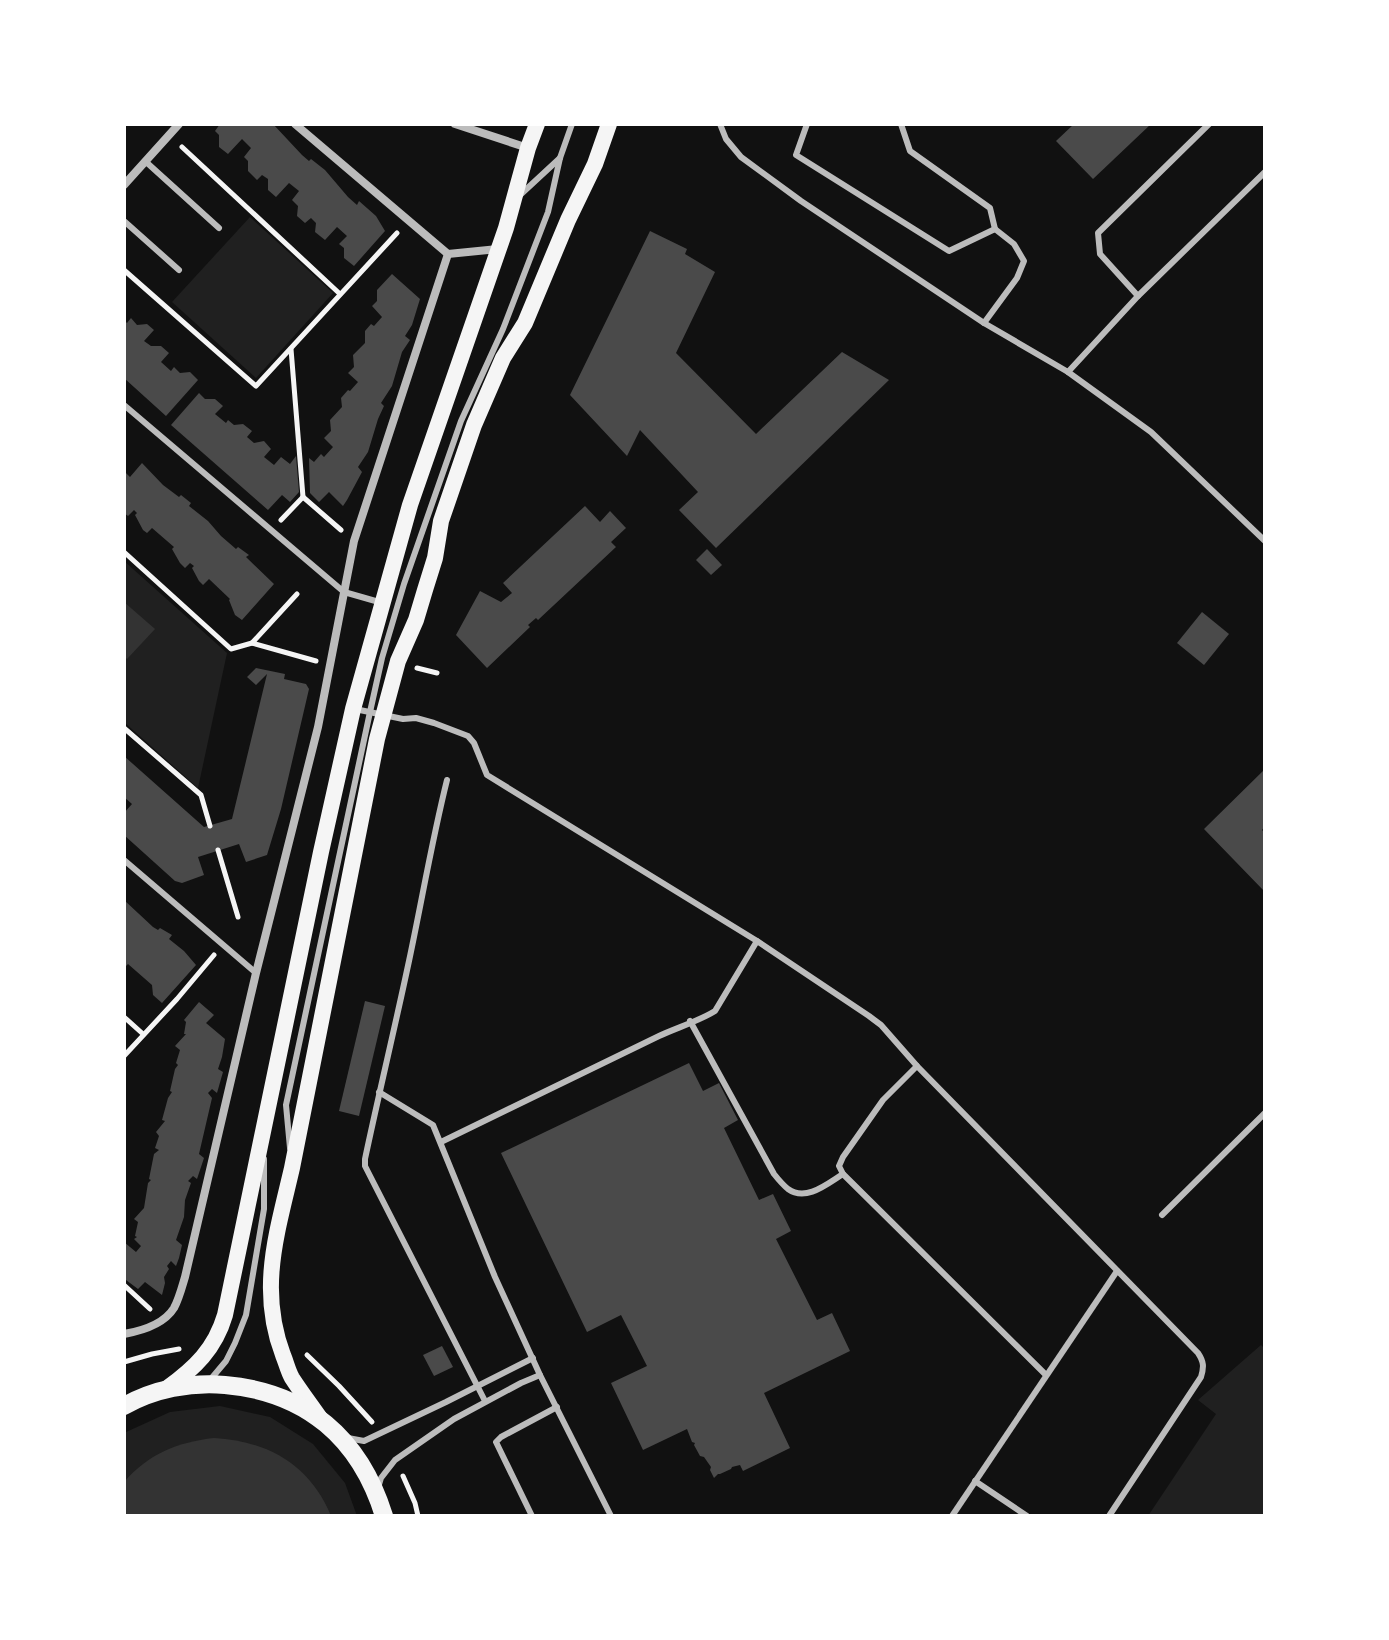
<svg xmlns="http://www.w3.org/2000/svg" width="1389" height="1640" font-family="'Golos Text',sans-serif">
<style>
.green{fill:#202020}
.water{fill:#333}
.building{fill:#4a4a4a}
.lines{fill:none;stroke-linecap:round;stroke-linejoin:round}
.path{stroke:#f5f5f5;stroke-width:5}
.service{stroke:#bcbcbc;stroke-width:6}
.minor{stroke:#bcbcbc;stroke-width:8}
.secondary{stroke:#f5f5f5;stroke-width:16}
.primary{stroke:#f5f5f5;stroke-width:18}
</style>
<rect width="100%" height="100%" fill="#111"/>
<g class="green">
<path d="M250 217 333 293 256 378 172 302Z"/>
<path d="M124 561 227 653 198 788 124 722Z"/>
<path d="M1261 1345 1265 1349V1516H1148L1216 1414 1198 1400Z"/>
<path d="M220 1406 270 1417 313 1444 345 1483 357 1516H124V1433L170 1412Z"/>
</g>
<g class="water">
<path d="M124 602 155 629 127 659 124 656Z"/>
<path d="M214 1438C268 1441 310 1465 331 1516H124V1482C148 1454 178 1442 214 1438Z"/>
</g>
<g class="building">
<path d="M220 124H273L302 155 309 161 311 159 325 170 348 197 357 205 359 201 376 216 385 231 354 266 344 258V248L339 244 347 236 337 227 325 240 315 232 316 223 311 218 305 223 297 216 298 206 292 200 299 191 289 183 276 197 268 190V179L262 175 257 180 248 171V161L244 157 251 148 242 139 228 154 219 147V135L215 131Z"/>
<path d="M1074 124H1151L1093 179 1056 141Z"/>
<path d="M650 231 687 249 685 254 715 272 676 353 756 434 842 352 889 380 716 548 679 510 698 492 640 430 627 456 570 395Z"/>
<path d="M392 274 420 299 412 325 405 336 410 340 402 352 392 386 381 403 384 406 378 419 368 452 358 467 362 472 347 500 343 506 329 492 319 502 310 493 309 458 314 462 321 454 324 457 333 447 324 438 331 431 330 420 342 407 341 398 348 390 350 391 358 382 348 373 354 367 353 355 365 343V331L371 324 374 326 382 317 372 306 377 301V290Z"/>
<path d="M131 318 137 325 147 324 154 330 144 341 151 346H161L169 353 161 362 171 371 174 367 180 373 190 372 198 380 166 416 124 378V320L127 323Z"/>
<path d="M199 393 205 399H215L223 406 215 414 226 423 228 420 234 425 243 424 252 431 247 437 254 443 264 441 271 449 264 457 274 465 281 457 290 464 296 456 299 492 290 502 282 495 268 510 171 425Z"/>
<path d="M142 463 163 485 179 497 181 495 191 503 189 506 208 521 221 536 236 549 238 547 249 555 246 557 274 584 242 620 235 615 229 600 230 599 209 579 203 585 199 581 192 568 194 566 190 563 185 568 180 563 172 549 174 547 152 528 147 533 143 530 135 515 137 513 134 510 128 516 124 513V483L126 481 124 480V471L130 477Z"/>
<path d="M585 506 600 522 610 511 626 528 611 542 616 547 538 620 536 618 528 625 530 627 487 668 456 635 480 591 501 602 512 593 503 583Z"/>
<path d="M707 549 722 565 711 575 696 560Z"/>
<path d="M1202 612 1229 634 1204 665 1177 643Z"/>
<path d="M256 668 285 674 284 679 306 684 309 689 281 809 267 855 246 862 239 844 198 857 204 875 182 883 175 881 124 835V813L132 804 124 797V756L204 827 232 819 267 674 256 685 247 677Z"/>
<path d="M1265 769V826L1262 830 1265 833V892L1204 829Z"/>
<path d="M124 900 153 927 158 930 160 928 172 935 169 939 184 951 196 965 162 1003 153 995 152 985 128 964 124 968Z"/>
<path d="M365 1001 385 1006 359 1116 339 1111Z"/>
<path d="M199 1002 214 1015 206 1023 225 1039 222 1057 218 1069 223 1072 217 1093 212 1089 208 1093 212 1098 199 1154 204 1158 197 1179 193 1176 188 1181 191 1183 185 1200 184 1217 176 1240 182 1245 179 1258 176 1266 171 1261 167 1266 169 1269 164 1277 165 1283 162 1295 145 1282 138 1289 126 1280 124 1242 136 1252 141 1246 134 1239 137 1237 135 1236 138 1222 134 1219 144 1208 148 1183 151 1180 149 1179 154 1154 159 1150 155 1148 159 1136 156 1132 165 1121 162 1120 168 1098 172 1092 170 1091 175 1069 178 1065 176 1063 180 1050 175 1046 186 1034H184L186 1022 184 1020Z"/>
<path d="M689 1063 703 1091 719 1083 738 1120 724 1128 759 1200 773 1194 791 1231 776 1239 817 1320 832 1313 850 1351 764 1393 790 1448 743 1471 740 1465 732 1467 731 1469 720 1474H718L714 1478 710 1470 711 1467 704 1457 700 1456 694 1445 695 1443 692 1442 687 1429 643 1450 611 1383 647 1366 621 1315 587 1332 501 1153Z"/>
<path d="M442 1346 453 1367 434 1376 423 1355Z"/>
</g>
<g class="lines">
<g class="path">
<path d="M182 147 340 294"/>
<path d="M124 270 256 386 397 233"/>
<path d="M291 349 303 497"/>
<path d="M303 497 341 530"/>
<path d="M281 520 303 497"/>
<path d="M124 552 231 649 252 643"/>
<path d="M297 594 252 643 316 661"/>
<path d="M417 668 437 673"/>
<path d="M124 728 201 795 210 826"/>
<path d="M218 850 238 917"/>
<path d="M124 1017 143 1034"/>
<path d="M124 1056 177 999 214 955"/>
<path d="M124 1285 150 1309"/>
<path d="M307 1355 339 1386 372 1422"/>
<path d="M124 1362 152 1354 179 1349"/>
<path d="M403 1476 415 1503 418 1516"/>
</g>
<g class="service">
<path d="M720 124 726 139 741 157 801 201 984 323 1068 372 1151 432 1265 541"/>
<path d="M807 124 796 155 949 251 995 229 1014 244 1024 261 1017 278 984 323"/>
<path d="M901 124 910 151 990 208 995 229"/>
<path d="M145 161 219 228"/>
<path d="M519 196 560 158"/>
<path d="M124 221 179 270"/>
<path d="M1138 296 1100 254 1098 233 1209 124"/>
<path d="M1068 372 1138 296 1265 172"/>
<path d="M124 405 344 592 379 602"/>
<path d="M355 709 403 719 416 718 434 723 468 736 474 743 487 775 757 941 869 1016 881 1025 917 1066 1198 1353C1204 1362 1204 1367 1201 1377L1109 1516"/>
<path d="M447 780C432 840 422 900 409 961 395 1027 379 1093 365 1159V1166L485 1401"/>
<path d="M124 860 256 973"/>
<path d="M690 1021 774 1174C778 1179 783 1185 788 1189 806 1202 827 1184 843 1174"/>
<path d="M917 1066 883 1100 843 1157 839 1166 843 1174 1046 1375"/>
<path d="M379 1092 433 1125 495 1277 540 1375 611 1516"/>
<path d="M441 1142 659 1036C676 1028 699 1021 715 1011L757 941"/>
<path d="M290 1148 286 1105 370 712 382 658 404 584 461 421 503 329 548 212 560 158 572 124"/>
<path d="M1162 1215 1265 1113"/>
<path d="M210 1380 226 1361 235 1343 246 1315 264 1209V1159"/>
<path d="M348 1438 364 1441 446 1402 533 1358"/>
<path d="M975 1481 1027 1516"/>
<path d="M378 1488 381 1478 395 1460 454 1419 521 1383 540 1375"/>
<path d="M532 1516 496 1442 501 1437 557 1407"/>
<path d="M952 1516 1117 1271"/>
</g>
<g class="minor">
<path d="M295 124 448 254"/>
<path d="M455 124 528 148"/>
<path d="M124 185 179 124"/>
<path d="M124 1334C141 1331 164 1324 174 1308 179 1299 182 1287 185 1277L256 973 318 727 354 541 448 254 498 249"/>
</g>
<g class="secondary">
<path d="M166 1389C195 1368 215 1349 225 1315L321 852 353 709 410 505 506 228 528 148 537 124"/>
<path d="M320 1418C311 1405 301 1392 292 1378 288 1371 286 1362 283 1355 258 1289 277 1233 292 1168L377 739 398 661 416 620 425 590 435 558 441 521 474 425 503 358 525 323 568 220 595 164 609 124"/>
</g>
<path class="primary" d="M124 1406C154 1389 190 1382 225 1385 306 1392 360 1438 384 1516"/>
</g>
<rect width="1389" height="1640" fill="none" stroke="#ffffff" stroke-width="252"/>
</svg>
